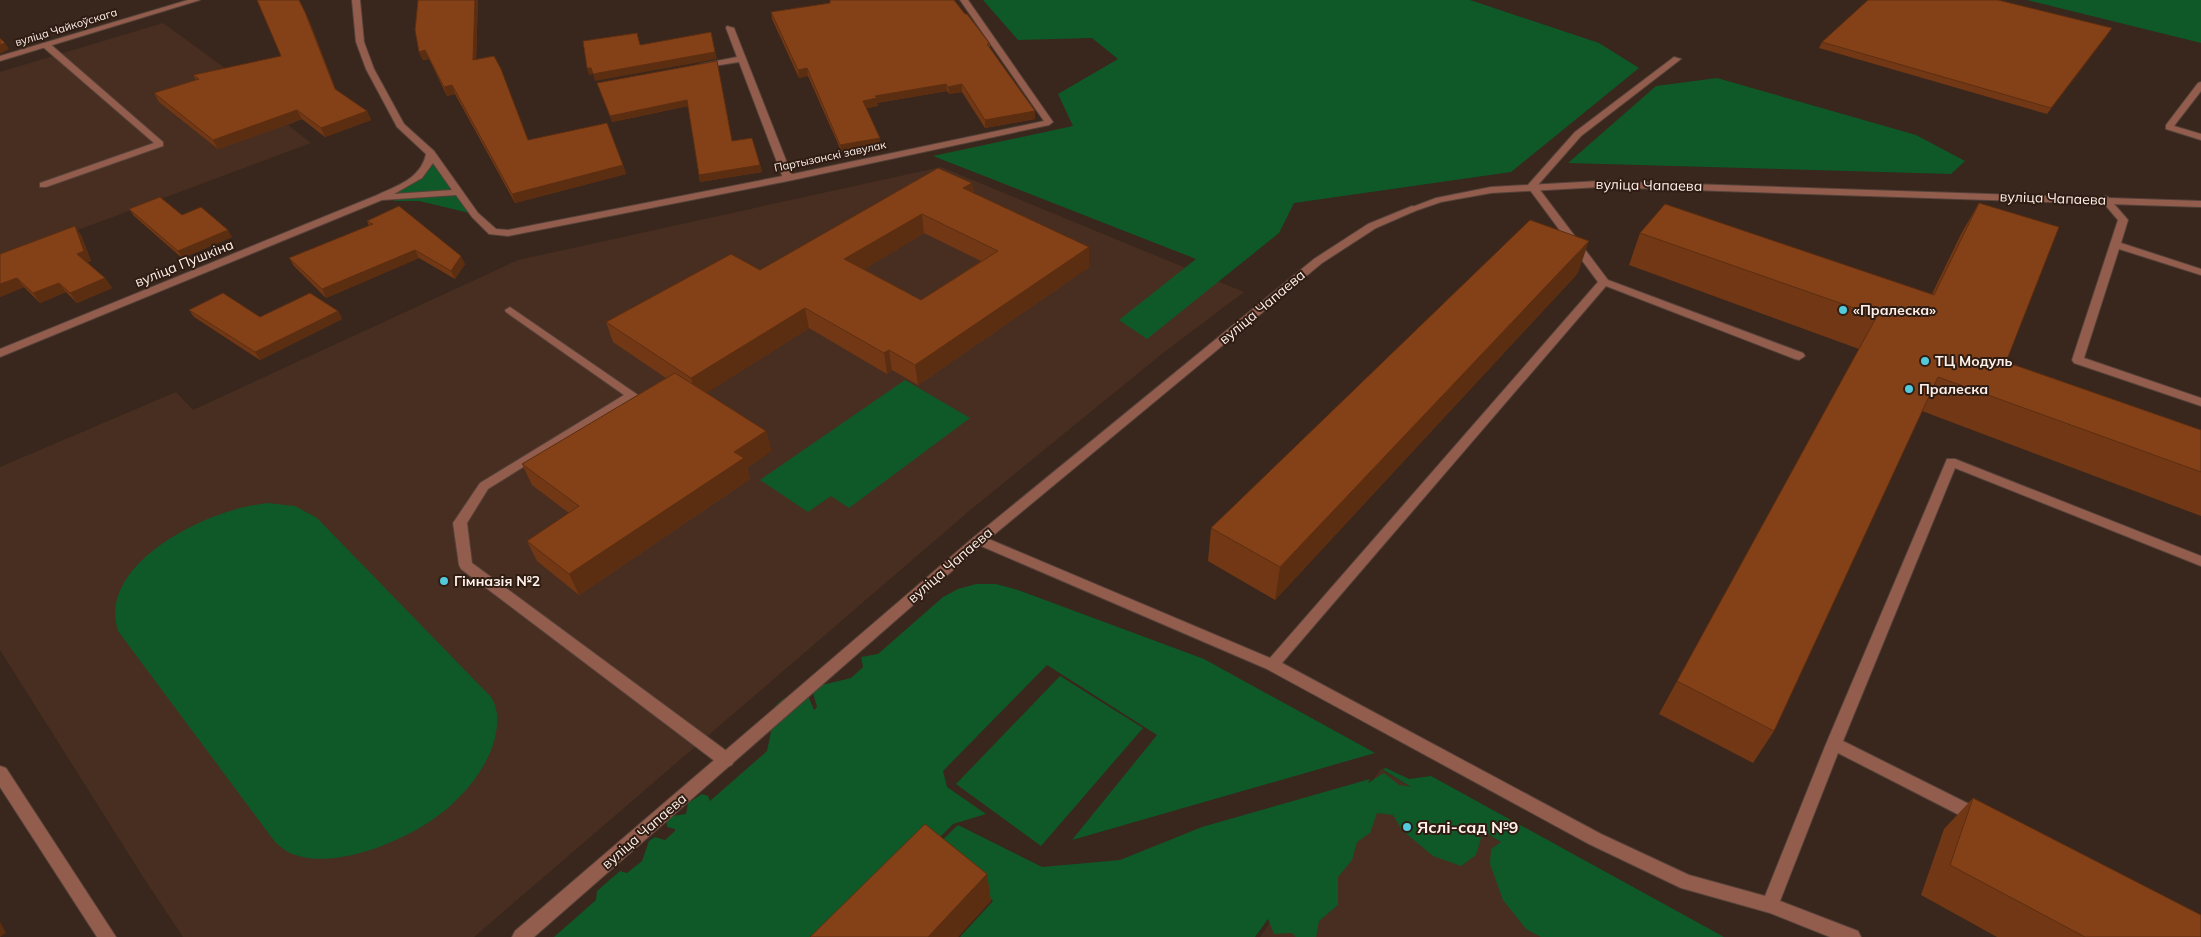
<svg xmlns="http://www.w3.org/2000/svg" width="2201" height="937" font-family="Mulish,sans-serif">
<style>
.built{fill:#482e20}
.green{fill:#0f5928}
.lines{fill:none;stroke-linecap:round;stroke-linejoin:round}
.service-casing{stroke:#554239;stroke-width:2}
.minor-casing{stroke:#554239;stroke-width:2}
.tertiary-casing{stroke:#554239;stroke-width:2}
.service{fill:#935d4e;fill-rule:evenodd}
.minor{fill:#935d4e;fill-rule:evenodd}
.tertiary{fill:#935d4e;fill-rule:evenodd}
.wall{fill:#723815;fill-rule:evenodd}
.shaded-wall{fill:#5c2e11}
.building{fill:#844118;stroke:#5c2e11;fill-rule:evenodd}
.poi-dot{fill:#53cadc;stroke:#2f1c12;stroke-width:2}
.labels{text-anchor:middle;stroke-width:4;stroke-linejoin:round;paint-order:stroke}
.far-street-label{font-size:11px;fill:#fff1ea;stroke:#2f1c12}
.street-label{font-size:14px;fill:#fff1ea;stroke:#2f1c12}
.poi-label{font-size:14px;font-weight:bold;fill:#fff1ea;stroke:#2f1c12;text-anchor:start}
.near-poi-label{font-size:16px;font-weight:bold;fill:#fff1ea;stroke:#2f1c12;text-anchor:start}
</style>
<rect width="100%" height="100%" fill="#39261c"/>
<g class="built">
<path d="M163 23 298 121 288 125 311 143 0 259V72Z"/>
<path d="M941 167 1244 292 1163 353 968 512 474 937H183L145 880 0 650V467L176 392 193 410 518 260Z"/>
<path d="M1381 769 1656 937H1260Z"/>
</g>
<g class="green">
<path d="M983 0H1470L1599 43 1639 68 1511 172 1294 203 1279 233 1147 339 1119 320 1196 259 933 156 1073 126 1058 94 1118 59 1092 38 1018 40Z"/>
<path d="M2027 0H2201V43Z"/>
<path d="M1717 78 1916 135 1965 161 1951 174 1568 163 1656 86Z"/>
<path d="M433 154 478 215 419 201H395L391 199 393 191 412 181Z"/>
<path d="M905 380 970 418 849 508 831 496 808 512 760 480Z"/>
<path d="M267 503 295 506 317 518 491 697C499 710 498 723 495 738 488 765 470 788 449 807 415 837 336 873 290 853 285 851 280 846 275 842L118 631C99 571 183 525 230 511 242 507 255 505 267 503Z"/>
<path d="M976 584H996L1018 590 1204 659 1375 753 1072 840 1157 735 1047 665 943 771 947 787 986 814 953 824 841 937H554L596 900 597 891 620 871 627 873 642 861 649 841 655 837 665 840 675 831V829L667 827 666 817 686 814 688 803 702 794 708 796 710 801 767 751 771 732 763 721C779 704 781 690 809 698L814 710 817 707 813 693 822 685 851 678 863 667 861 657 878 654 943 597 958 589Z"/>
<path d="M1060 676 1143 728 1041 846 956 784Z"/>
<path d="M1386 768 1409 779 1431 776 1724 937H1541L1526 929 1503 900 1490 864 1491 849 1501 842 1476 827 1481 838 1476 855 1461 866 1433 856 1402 830 1393 815 1377 813 1370 833 1357 842 1352 860 1338 877V905L1319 921 1316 937H1296L1292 933 1274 934 1268 919 1255 937H960L993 901 931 851 958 825 1042 867 1120 860 1202 827 1370 779 1368 783 1384 773 1399 785 1411 787 1382 769Z"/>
</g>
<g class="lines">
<defs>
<g id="service">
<path d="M727 26 734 28 793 178 791 180H785L783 178 739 62 701 68 697 66 701 64 737 57 726 28Z"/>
<path d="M43 43H49L163 142V146L46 187H40V183L154 143 43 47Z"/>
<path d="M1674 57 1681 59 1581 136 1537 186 1608 280 1803 353 1805 356 1799 360 1795 359 1606 286 1282 663 1601 834 1689 875 1765 896 1826 744 1947 459H1955L2201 556V566L1955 468 1843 741 1983 811 1985 816 1983 821 1977 823 1971 821 1838 753 1780 901 1858 931 1861 937H1830L1770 913 1681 888 1589 844 1267 669 974 543 972 540 974 537H984L1270 658 1598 282 1527 186 1575 132Z"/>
<path d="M2201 82V91L2174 126 2201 134V140L2166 129V125L2198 83Z"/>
<path d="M2105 196 2108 197 2128 220 2121 243 2201 269V275L2119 249 2084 358 2201 398V406L2074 363 2072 360 2118 220 2100 199Z"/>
<path d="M510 307 638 395 488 489 467 523 472 563 732 755 734 760 732 765 726 767 720 765 461 569 459 565 453 523 480 483 624 395 506 312 505 310Z"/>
</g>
<g id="minor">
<path d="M188 0H200L0 61V56Z"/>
<path d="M352 0H360L364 42 374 69 404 124 434 151 478 213 496 229 508 230 788 175 1044 121 960 0H968L1053 122 1049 125 788 181 508 236 489 234 472 217 456 195 382 200 0 357V349L375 196C396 186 421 179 426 154L397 127 366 69 356 42ZM433 163 452 190 394 194 422 178Z"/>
<path d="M1600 181 2201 201V207L1600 187 1491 193 1441 202 1412 212 1407 209 1436 198 1491 187Z"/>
<path d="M0 766 6 768 116 937H97L0 787Z"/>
</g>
<path id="tertiary" d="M1412 206 1415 207V211L1376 228 1322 263 984 543 534 937H512L515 931 974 537 1314 259 1368 224Z"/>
</defs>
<use href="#service" class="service-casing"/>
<use href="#minor" class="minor-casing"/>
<use href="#tertiary" class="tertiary-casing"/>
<use href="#service" class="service"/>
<use href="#minor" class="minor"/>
<use href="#tertiary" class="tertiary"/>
</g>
<g class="wall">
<path d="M478 0 476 60 528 140 623 165 626 174 515 203 455 94 447 96 429 59 423 60 419 52Z"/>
<path d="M771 12 965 14 990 44V48L1035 119 985 128 962 92 949 94 947 91 877 103 878 106 866 108 881 146 842 153 808 76 799 78 772 19Z"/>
<path d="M309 20 336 90 367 111 371 120 325 137 302 119 218 149 159 102 154 93 196 80 193 75 281 56Z"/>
<path d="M2112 28 2108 34 2047 114 1819 48 1822 42Z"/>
<path d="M717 61 732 141 760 165 762 172 700 182 688 106 612 122 597 83Z"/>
<path d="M972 183 973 193 1089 247V267L918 385 892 370 887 374 809 328 706 393 766 431 771 451 747 468 750 479 579 595 537 561 527 541 569 513 532 485 522 464 666 378 613 342 606 322 760 270ZM924 233 981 261 921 300 864 269Z"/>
<path d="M1979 203 2006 362 2201 430V516L1922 411 1774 731 1753 763 1659 714 1859 349 1629 265 1640 233 1932 294 1961 234Z"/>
<path d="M129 209 182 215 232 237 182 258 134 216Z"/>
<path d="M367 221 465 264 455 279 419 258 326 298 294 266 289 258 369 226Z"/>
<path d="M81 235 91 261 87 262 105 278 112 288 77 303 66 292 40 303 24 287 0 297V254Z"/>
<path d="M1578 273 1275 600 1208 561 1211 528Z"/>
<path d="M189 310 260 317 338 311 342 319 260 360 194 317Z"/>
<path d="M1973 798 2201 937H1997L1921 895 1944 829Z"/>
</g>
<g class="shaded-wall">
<path d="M475 0H478L476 69 473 60Z"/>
<path d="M305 12 309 20 339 98 335 89Z"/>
<path d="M2112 28 2108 34 2047 114 2051 108Z"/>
<path d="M711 32 717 59 595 81 593 74Z"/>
<path d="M5 43 9 49 0 54V45Z"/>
<path d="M425 50 429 59 423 60 419 52Z"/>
<path d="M587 68H591L593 74 589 75Z"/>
<path d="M807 68 808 76 799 78 798 70Z"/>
<path d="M946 84 947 91 877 103 878 106 864 109 863 101 875 96Z"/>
<path d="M962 84V92L949 94 948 87Z"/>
<path d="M452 85 455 94 447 96 444 87Z"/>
<path d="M687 100 688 106 612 122 610 116Z"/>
<path d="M297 110 302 119 218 149 213 140Z"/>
<path d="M367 111 371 120 325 137 321 128Z"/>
<path d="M1035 111V119L985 128V120Z"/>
<path d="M880 138 881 146 842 153 840 145Z"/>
<path d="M623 165 626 174 515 203 512 194Z"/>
<path d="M760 165 762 172 700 182 699 175Z"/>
<path d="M972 183 973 202 963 188Z"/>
<path d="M922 214 924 233 848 279 844 259Z"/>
<path d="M75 226 81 235 91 261 84 263 77 254Z"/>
<path d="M228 230 232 237 182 258 178 251Z"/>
<path d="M1589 241 1578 273 1275 600 1280 567Z"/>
<path d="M1089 247V267L918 385 915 365Z"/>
<path d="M415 250 419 258 326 298 322 289Z"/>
<path d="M461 256 465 264 455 279 451 271Z"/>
<path d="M17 278 24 287 0 297V284Z"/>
<path d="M105 278 112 288 77 303 70 293Z"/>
<path d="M59 283 66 292 40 303 33 293Z"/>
<path d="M805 308 809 328 697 399 691 378Z"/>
<path d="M338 311 342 319 260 360 255 352Z"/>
<path d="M889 350 892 370 887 374 884 353Z"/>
<path d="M766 431 771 451 747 468 750 479 579 595 569 574 734 452Z"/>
<path d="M987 874 991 901 958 937H928Z"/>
<path d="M0 922 6 933 0 937Z"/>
</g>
<g class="building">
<path d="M257 0H299L305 12 335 89 367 111 321 128 297 110 213 140 154 93 199 79 193 75 281 56Z"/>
<path d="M418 0H475L473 60 494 56 501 69 528 140 607 123 623 165 512 194 452 85 444 87 425 50 419 52 415 30Z"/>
<path d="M830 0H954L965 14H967L990 44H987L1035 111 985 120 962 84 948 87 946 84 875 96 877 98 863 101 880 138 840 145 807 68 798 70 771 12 830 3Z"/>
<path d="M1868 0H1998L2112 28 2051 108 1822 42Z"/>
<path d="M711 32 715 52 593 74 591 68H587L583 41 637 33 640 45Z"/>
<path d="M0 38 5 43 0 45Z"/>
<path d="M717 61 732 141 752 138 760 165 699 175 687 100 610 116 597 83Z"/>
<path d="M938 168 972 183 963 188 1089 247 915 365 889 350 884 353 805 308 691 378 606 322 731 254 760 270ZM922 214 998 251 921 300 844 259Z"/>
<path d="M160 197 182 215 201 207 228 230 178 251 129 209Z"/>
<path d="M1979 203 2059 227 2006 362 2201 430V472L1938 377 1774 731 1677 681 1877 316 1640 233 1665 204 1934 295Z"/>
<path d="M399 206 461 256 451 271 415 250 322 289 289 258 373 224 367 221Z"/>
<path d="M1530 220 1589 241 1280 567 1211 528Z"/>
<path d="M75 226 84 251 77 254 105 278 70 293 59 283 33 293 17 278 0 284V254Z"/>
<path d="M223 293 260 317 310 293 338 311 255 352 189 310Z"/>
<path d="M675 373 766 431 734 452 744 458 569 574 527 541 579 506 522 464Z"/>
<path d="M1973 798 2201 915V937H2085L1950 865Z"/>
<path d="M925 824 987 874 928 937H810Z"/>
</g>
<g class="poi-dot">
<circle cx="1843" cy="310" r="5"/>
<circle cx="1925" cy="361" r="5"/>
<circle cx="1909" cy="389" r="5"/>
<circle cx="444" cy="581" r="5"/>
<circle cx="1407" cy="827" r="5"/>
</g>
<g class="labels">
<g class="far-street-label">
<text transform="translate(66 27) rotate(-17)" y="4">вуліца Чайкоўскага</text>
<text transform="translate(830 156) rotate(-12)" y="4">Партызанскі завулак</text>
</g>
<g class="street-label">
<text transform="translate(1649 185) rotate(1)" y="5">вуліца Чапаева</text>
<text transform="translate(2053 198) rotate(2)" y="5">вуліца Чапаева</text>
<text transform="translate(184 263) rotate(-22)" y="5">вуліца Пушкіна</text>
<text transform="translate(1262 307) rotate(-40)" y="5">вуліца Чапаева</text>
<text transform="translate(950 565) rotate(-41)" y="5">вуліца Чапаева</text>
<text transform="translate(644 831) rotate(-41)" y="5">вуліца Чапаева</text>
</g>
<g class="poi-label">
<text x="1853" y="315">«Пралеска»</text>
<text x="1935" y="366">ТЦ Модуль</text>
<text x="1919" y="394">Пралеска</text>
<text x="454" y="586">Гімназія №2</text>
</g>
<g class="near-poi-label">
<text x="1417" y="833">Яслі-сад №9</text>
</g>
</g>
</svg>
